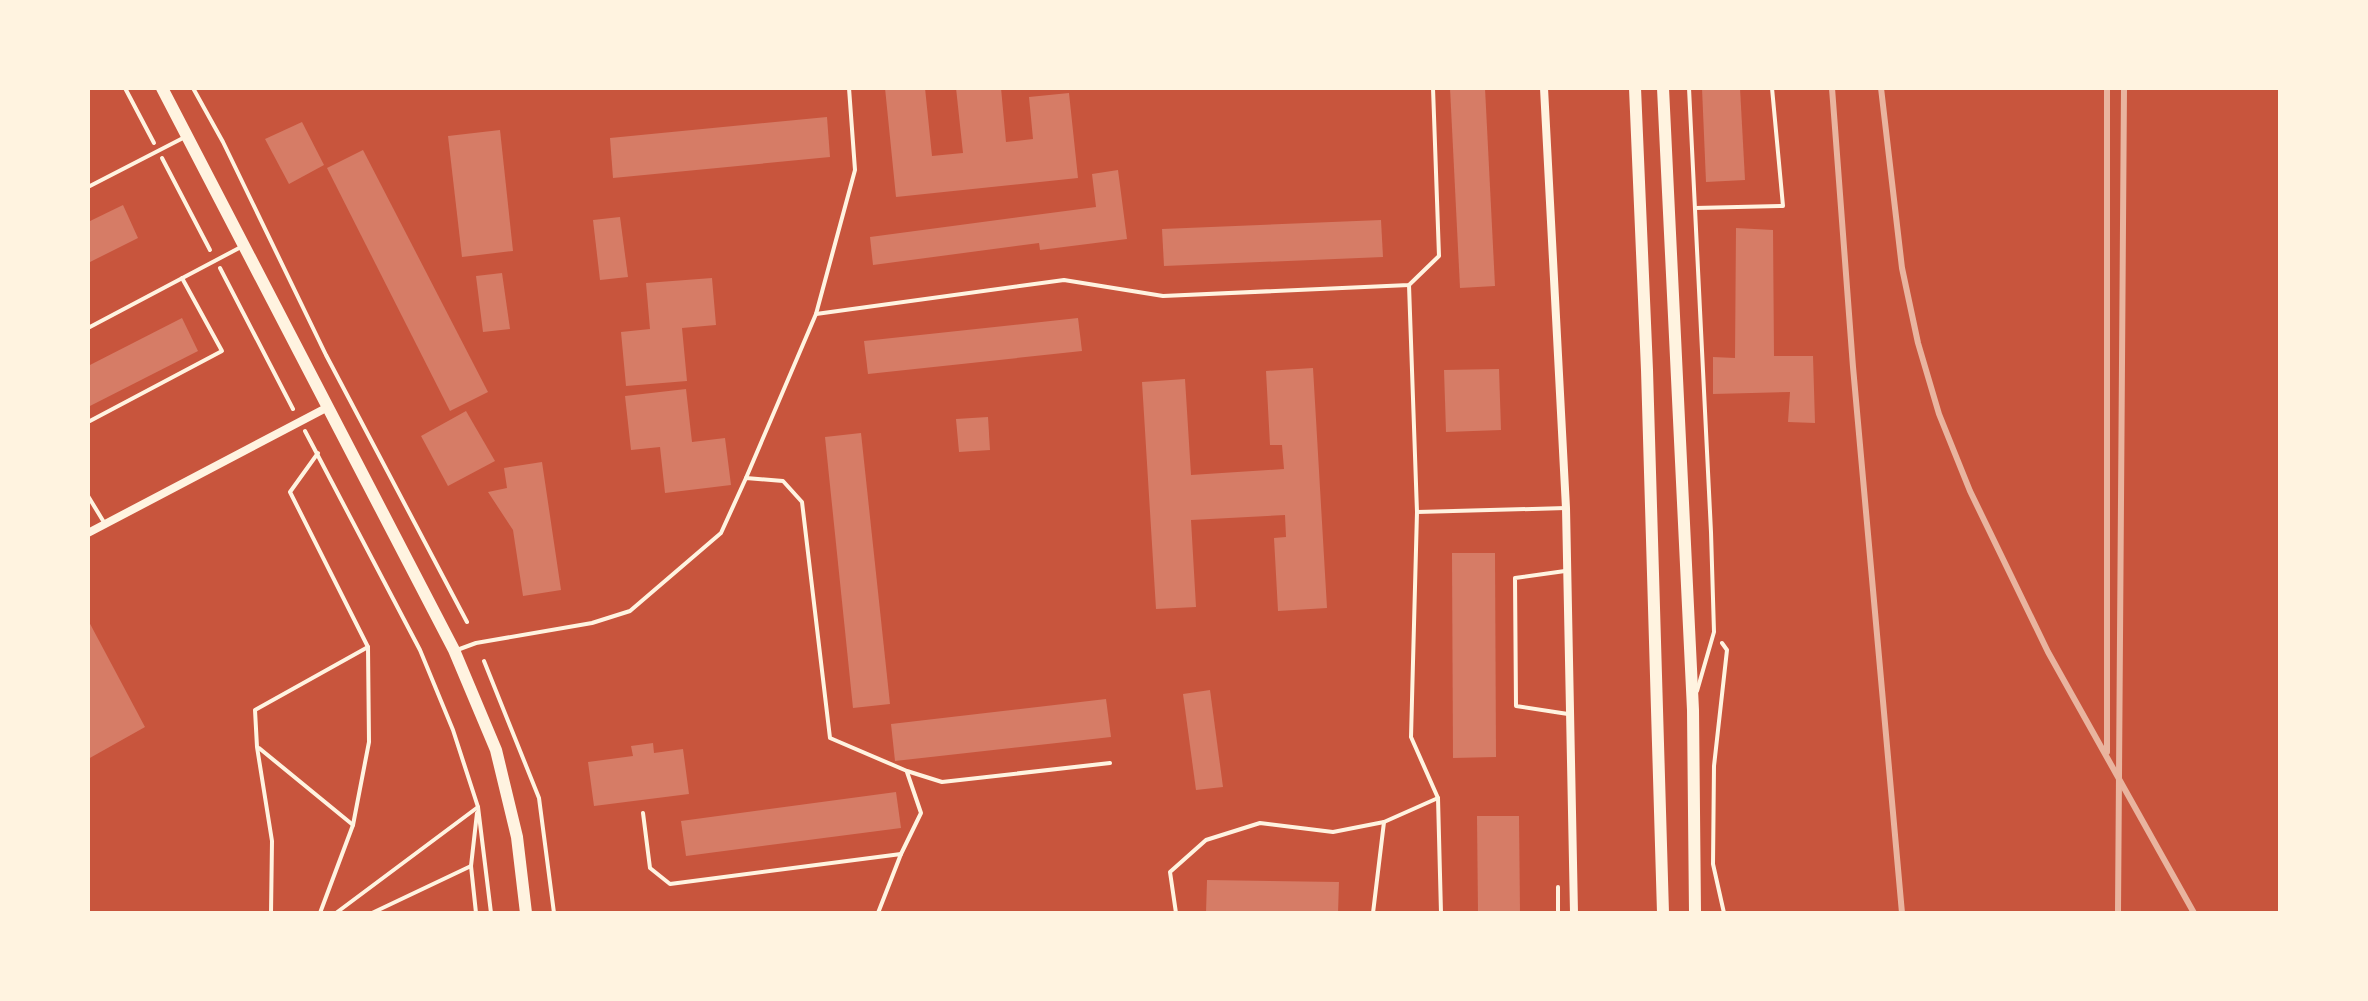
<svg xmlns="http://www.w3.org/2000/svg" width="2368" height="1001" font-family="'Fira Sans',sans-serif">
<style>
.building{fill:#d67c66}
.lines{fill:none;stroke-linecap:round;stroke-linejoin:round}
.path{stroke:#fff3e0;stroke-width:4}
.service{stroke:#fff3e0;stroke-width:4}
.minor{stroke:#fff3e0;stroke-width:8}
.secondary{stroke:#fff3e0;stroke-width:12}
.rail{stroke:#e9b49f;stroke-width:6}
</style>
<rect width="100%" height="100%" fill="#c8553d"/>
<g class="building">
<path d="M885 88H925L932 156 963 153 956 88H1001L1006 142 1033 139 1029 97 1069 93 1078 178 896 197Z"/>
<path d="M1450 88H1485L1495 286 1460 288Z"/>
<path d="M1702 88H1740L1745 180 1706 182Z"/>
<path d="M827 117 830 157 613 178 610 138Z"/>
<path d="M302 122 324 165 289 184 265 139Z"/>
<path d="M500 130 513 251 462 257 448 136Z"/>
<path d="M363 150 488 392 450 411 327 168Z"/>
<path d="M1118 170 1127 239 1040 250 1039 243 873 265 870 237 1096 207 1092 174Z"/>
<path d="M123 205 138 238 88 263V222Z"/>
<path d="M620 217 628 277 600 280 593 220Z"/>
<path d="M1381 220 1383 257 1164 266 1162 229Z"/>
<path d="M1736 228 1773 230 1774 356H1813L1815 423 1788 422 1790 392 1713 394V357L1735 358Z"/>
<path d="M502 273 510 329 483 332 476 276Z"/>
<path d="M712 278 716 325 682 328 687 381 626 386 621 332 650 329 646 283Z"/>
<path d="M182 318 198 351 88 407V366Z"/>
<path d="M1078 318 1082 351 868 374 864 341Z"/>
<path d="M1313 368 1327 608 1278 611 1274 538 1286 537 1285 515 1191 520 1196 607 1156 609 1142 382 1185 379 1191 475 1284 469 1282 445H1270L1266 371Z"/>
<path d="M1499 369 1501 430 1446 432 1444 370Z"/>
<path d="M686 389 692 442 725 438 731 485 665 493 660 447 631 450 625 396Z"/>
<path d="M466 411 495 461 448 486 421 436Z"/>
<path d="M988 417 990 450 959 452 956 419Z"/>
<path d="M861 433 890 704 853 708 825 437Z"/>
<path d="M542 462 561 590 523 596 513 530 488 492 507 488 504 468Z"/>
<path d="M1452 553H1495L1496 757 1453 758Z"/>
<path d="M88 620 145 727 88 759Z"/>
<path d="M1210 690 1223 787 1196 790 1183 694Z"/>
<path d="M1106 699 1111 737 895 761 891 724Z"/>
<path d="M653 743 654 753 683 749 689 794 594 806 588 762 633 756 631 746Z"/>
<path d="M896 792 901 828 686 856 681 821Z"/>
<path d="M1477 816H1519L1520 913H1478Z"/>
<path d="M1207 880 1339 882 1338 913H1206Z"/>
</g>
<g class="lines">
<g class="path">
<path d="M125 88 154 143"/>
<path d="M193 88 223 142 326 355 467 622"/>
<path d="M162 158 210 250"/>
<path d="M220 268 293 409"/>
<path d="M305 431 420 650 453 730 478 807 491 913"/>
<path d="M318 453 290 492 368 647 369 742 353 825 320 913"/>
<path d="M1722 643 1727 650 1714 766 1713 864 1724 913"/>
<path d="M484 661 539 798 554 913"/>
<path d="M259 748 353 825"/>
<path d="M471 866 477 813"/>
<path d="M1558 887V913"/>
<path d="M271 913 272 841 257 747 255 710 368 647"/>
<path d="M336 913 478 807"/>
<path d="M372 913 471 866 476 913"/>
</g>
<g class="service">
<path d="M1689 88 1711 532 1714 632 1697 691"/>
<path d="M88 187 185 137"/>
<path d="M1695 208 1783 206 1772 88"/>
<path d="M1409 285 1417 512 1411 737 1438 798 1441 913"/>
<path d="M816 314 1064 280 1163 296 1409 285 1439 256 1433 88"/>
<path d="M88 328 241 247"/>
<path d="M88 422 222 351 182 278"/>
<path d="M746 478 816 314 855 170 849 88"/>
<path d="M88 496 105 524"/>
<path d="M1417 512 1566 508"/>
<path d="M1565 571 1515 578 1516 706 1568 714"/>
<path d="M457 650 476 643 592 623 630 611 721 533 746 478 783 481 802 502 830 738 907 771 942 782 1110 763"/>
<path d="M643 813 650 868 670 884 901 854 878 913"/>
<path d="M901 854 921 813 907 772"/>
<path d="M1176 913 1170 872 1206 840 1260 823 1333 832 1384 822 1438 798"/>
<path d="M1373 913 1384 822"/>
</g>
<g class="minor">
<path d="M1544 88 1566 508 1574 913"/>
<path d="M88 533 328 407"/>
</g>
<g class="secondary">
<path d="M162 88 454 650 496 750 517 837 526 913"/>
<path d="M1635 88 1647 370 1663 913"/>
<path d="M1663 88 1693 710 1695 913"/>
</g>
<g class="rail">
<path d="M1832 88 1853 367 1902 913"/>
<path d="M1881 88 1902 268 1918 343 1939 414 1970 491 2048 652 2194 913"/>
<path d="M2107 88V752"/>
<path d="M2118 913 2124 88"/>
</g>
</g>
<rect width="2368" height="1001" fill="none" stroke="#fff3e0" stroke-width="180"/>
</svg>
